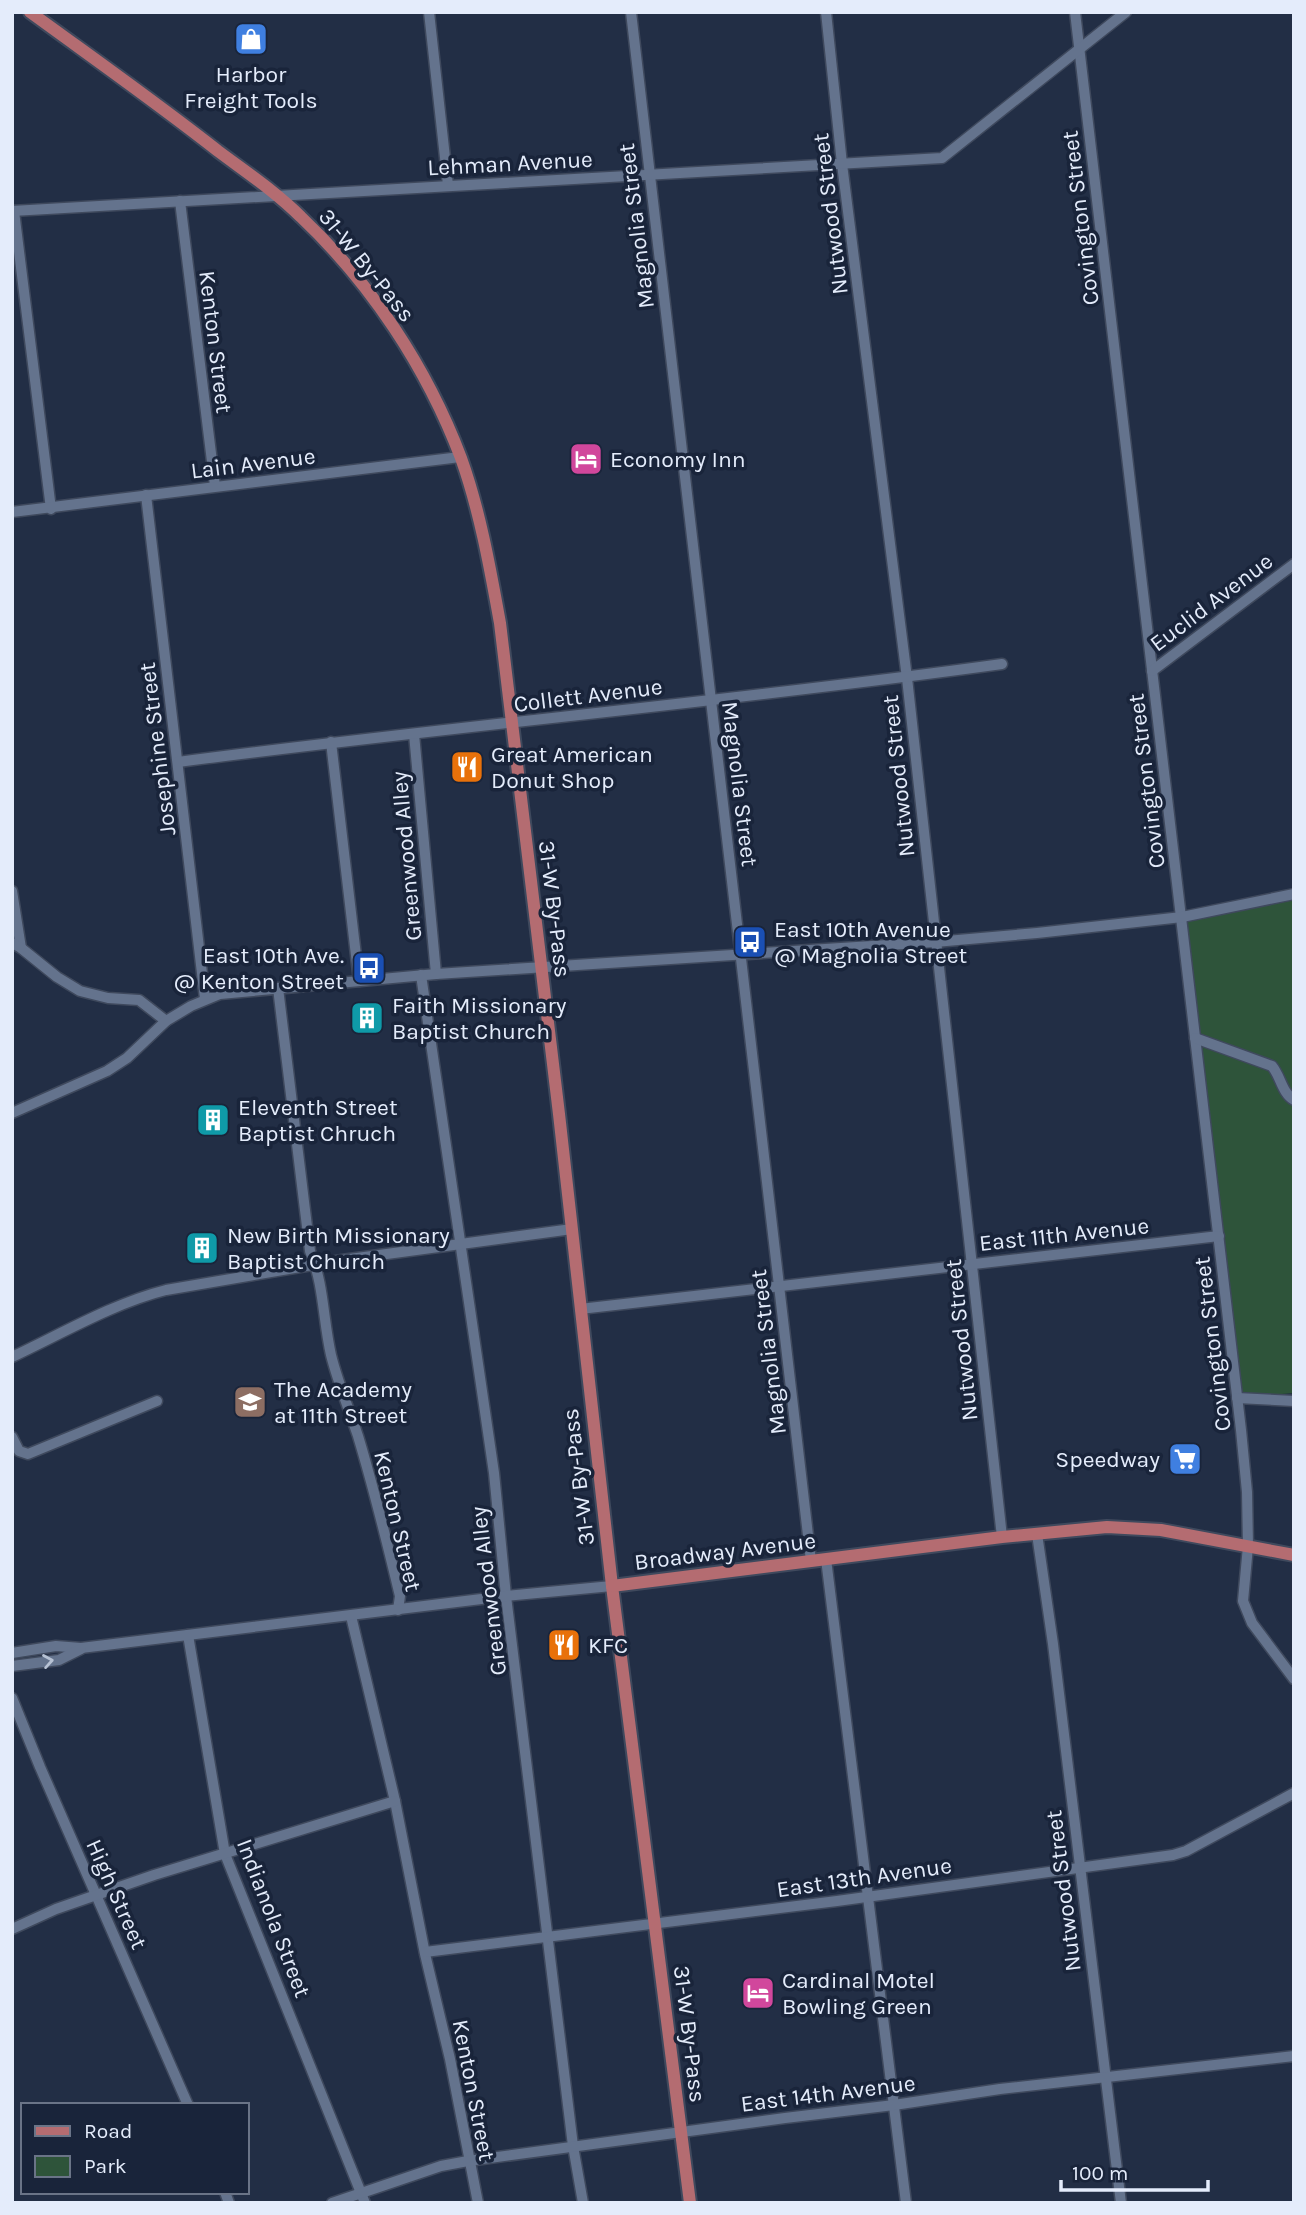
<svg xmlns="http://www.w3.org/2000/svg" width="1306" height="2215" font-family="Karla,sans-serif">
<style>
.green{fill:#2e543a}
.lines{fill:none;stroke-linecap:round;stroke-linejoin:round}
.minor-casing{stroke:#3f495d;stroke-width:13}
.major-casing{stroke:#3f495d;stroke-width:16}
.minor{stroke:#64738d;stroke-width:10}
.major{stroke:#b46c71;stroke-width:12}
.oneway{stroke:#b7c2d4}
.labels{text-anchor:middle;stroke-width:7;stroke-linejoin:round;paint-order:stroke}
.poi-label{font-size:23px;fill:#e4ecfb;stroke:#19243a;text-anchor:start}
.street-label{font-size:23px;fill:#e4ecfb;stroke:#19243a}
</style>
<rect width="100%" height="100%" fill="#222e45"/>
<path class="green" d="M1294 894V1393L1237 1398 1182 917Z"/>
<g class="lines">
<defs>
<g id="minor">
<path d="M429 12 448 185"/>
<path d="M631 12 811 1561"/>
<path d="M826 12 842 164 907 678 1002 1537"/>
<path d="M1075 12 1241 1430 1247 1492 1248 1546 1243 1601 1252 1623 1294 1679"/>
<path d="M180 201 215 486"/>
<path d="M12 211 942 158 1126 12"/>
<path d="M14 211 51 509"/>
<path d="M146 495 205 999"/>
<path d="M12 512 460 457"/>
<path d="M1152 671 1294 564"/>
<path d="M414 734 436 974"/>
<path d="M331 742 359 981"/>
<path d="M178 762C452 726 728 702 1002 664"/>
<path d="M12 891 21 948"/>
<path d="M12 943 21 948 57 977 80 991 108 998 139 1000 166 1021"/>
<path d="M421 975 494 1473 506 1596 573 2146 583 2203"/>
<path d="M278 988 310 1251C324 1284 323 1320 331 1355 338 1383 349 1409 358 1436 374 1489 387 1542 400 1596L398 1610"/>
<path d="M1195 1038 1272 1066C1281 1077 1282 1093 1294 1100"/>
<path d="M12 1113 107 1071 127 1058 166 1021 191 1006 220 994 436 974 935 942 1037 933 1182 917 1294 894"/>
<path d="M580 1309 1219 1236"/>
<path d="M12 1357C61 1334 114 1303 166 1290L342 1260 572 1229"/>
<path d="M1237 1398 1294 1401"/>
<path d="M12 1437 19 1451 28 1454 157 1401"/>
<path d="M1037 1534 1053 1644 1121 2203"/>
<path d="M826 1559 906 2203"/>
<path d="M351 1616 395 1801 425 1954 450 2059 478 2203"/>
<path d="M188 1635 225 1854 365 2203"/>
<path d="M12 1653 56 1646 81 1648 506 1596 612 1586"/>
<path d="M12 1666 59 1660 81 1649"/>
<path d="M12 1698 40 1767 188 2105"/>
<path d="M12 1929 56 1909 154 1875 395 1801"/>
<path d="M425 1952 837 1901 1173 1855 1186 1851 1294 1793"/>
<path d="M225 2192 229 2203"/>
<path d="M332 2203 441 2166 468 2161 785 2118 894 2105 1000 2089 1294 2056"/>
</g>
<g id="major">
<path d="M30 12C93 58 157 103 218 151 246 172 276 192 301 217 371 283 427 368 461 458 480 511 490 568 500 623L559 1114 612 1586 690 2203"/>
<path d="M612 1586 1002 1537 1107 1527 1161 1530 1294 1555"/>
</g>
</defs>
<use href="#minor" class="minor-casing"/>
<use href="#major" class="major-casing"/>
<use href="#minor" class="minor"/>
<use href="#major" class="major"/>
</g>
<defs><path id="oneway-chevron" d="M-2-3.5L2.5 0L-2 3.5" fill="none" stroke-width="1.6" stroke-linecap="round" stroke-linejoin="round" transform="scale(1.75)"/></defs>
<use class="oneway" href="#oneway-chevron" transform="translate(48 1661) rotate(-10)"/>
<defs>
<symbol id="shop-square" viewBox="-11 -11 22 22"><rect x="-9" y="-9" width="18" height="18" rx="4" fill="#3f7fe0" stroke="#19243a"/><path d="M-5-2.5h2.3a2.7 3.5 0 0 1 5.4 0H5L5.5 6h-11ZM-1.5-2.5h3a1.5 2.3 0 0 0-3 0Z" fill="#fff"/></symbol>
<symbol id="hotel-square" viewBox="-11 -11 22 22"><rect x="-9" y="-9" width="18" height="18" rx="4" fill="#d1479c" stroke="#19243a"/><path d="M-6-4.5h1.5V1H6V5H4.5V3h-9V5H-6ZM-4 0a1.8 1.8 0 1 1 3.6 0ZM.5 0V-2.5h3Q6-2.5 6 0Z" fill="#fff"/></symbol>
<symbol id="restaurant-square" viewBox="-11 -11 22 22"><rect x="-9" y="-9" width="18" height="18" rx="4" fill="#e8710a" stroke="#19243a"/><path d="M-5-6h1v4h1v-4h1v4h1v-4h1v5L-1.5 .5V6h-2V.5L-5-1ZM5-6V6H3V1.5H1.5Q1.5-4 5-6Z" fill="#fff"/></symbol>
<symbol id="bus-square" viewBox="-11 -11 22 22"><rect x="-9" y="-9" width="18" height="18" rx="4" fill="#1a4fb4" stroke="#19243a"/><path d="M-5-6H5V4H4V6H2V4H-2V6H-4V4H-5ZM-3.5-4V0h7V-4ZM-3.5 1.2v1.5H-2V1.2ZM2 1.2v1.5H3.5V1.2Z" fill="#fff"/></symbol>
<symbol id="building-square" viewBox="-11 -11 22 22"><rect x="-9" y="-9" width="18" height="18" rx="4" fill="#0f9aa8" stroke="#19243a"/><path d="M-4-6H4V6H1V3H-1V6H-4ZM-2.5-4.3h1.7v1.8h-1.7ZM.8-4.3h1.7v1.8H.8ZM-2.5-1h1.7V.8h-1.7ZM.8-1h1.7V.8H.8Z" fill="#fff"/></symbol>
<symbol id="school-square" viewBox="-11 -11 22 22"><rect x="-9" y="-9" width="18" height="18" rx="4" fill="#8d6e63" stroke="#19243a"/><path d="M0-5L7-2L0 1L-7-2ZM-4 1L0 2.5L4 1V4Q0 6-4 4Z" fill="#fff"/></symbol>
<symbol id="supermarket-square" viewBox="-11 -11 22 22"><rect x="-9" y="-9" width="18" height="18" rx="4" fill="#3f7fe0" stroke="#19243a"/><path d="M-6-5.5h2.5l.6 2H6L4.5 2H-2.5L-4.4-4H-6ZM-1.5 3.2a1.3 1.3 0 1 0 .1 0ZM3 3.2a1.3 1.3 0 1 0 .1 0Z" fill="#fff"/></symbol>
</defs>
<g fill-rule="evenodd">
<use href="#shop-square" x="232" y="20" width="38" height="38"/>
<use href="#hotel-square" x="567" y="440" width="38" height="38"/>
<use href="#restaurant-square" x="448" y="748" width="38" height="38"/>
<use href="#bus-square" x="731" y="923" width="38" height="38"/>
<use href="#bus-square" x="350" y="949" width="38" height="38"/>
<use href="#building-square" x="348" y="999" width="38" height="38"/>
<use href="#building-square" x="194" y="1101" width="38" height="38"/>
<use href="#building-square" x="183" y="1229" width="38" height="38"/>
<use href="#school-square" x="231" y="1383" width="38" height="38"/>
<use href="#supermarket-square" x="1166" y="1440" width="38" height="38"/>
<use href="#restaurant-square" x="545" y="1626" width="38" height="38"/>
<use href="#hotel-square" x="739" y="1974" width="38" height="38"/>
</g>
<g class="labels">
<g class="poi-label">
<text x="251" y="82" text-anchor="middle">Harbor<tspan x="251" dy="26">Freight Tools</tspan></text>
<text x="610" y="467">Economy Inn</text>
<text x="491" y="762">Great American<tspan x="491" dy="26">Donut Shop</tspan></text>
<text x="774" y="937">East 10th Avenue<tspan x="774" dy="26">@ Magnolia Street</tspan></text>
<text x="344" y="963" text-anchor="end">East 10th Ave.<tspan x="344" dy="26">@ Kenton Street</tspan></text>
<text x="392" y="1013">Faith Missionary<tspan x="392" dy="26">Baptist Church</tspan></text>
<text x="238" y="1115">Eleventh Street<tspan x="238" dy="26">Baptist Chruch</tspan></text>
<text x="227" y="1243">New Birth Missionary<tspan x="227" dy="26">Baptist Church</tspan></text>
<text x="274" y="1397">The Academy<tspan x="274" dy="26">at 11th Street</tspan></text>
<text x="1160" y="1467" text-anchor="end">Speedway</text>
<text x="588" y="1653">KFC</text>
<text x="782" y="1988">Cardinal Motel<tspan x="782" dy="26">Bowling Green</tspan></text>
</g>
<g class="street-label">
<text transform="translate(510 163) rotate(-3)" y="8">Lehman Avenue</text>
<text transform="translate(830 214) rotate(-97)" y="8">Nutwood Street</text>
<text transform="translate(1080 218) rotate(-97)" y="8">Covington Street</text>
<text transform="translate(636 226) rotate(-97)" y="8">Magnolia Street</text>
<text transform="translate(367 265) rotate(51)" y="8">31-W By-Pass</text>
<text transform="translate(216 342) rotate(83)" y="8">Kenton Street</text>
<text transform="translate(253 463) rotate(-7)" y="8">Lain Avenue</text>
<text transform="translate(1211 602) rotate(-37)" y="8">Euclid Avenue</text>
<text transform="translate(588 695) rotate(-7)" y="8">Collett Avenue</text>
<text transform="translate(157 749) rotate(-97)" y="8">Josephine Street</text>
<text transform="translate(898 776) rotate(-96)" y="8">Nutwood Street</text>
<text transform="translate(1146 781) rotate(-97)" y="8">Covington Street</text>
<text transform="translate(740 784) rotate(83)" y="8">Magnolia Street</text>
<text transform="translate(406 856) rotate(-95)" y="8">Greenwood Alley</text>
<text transform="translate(555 909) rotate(83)" y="8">31-W By-Pass</text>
<text transform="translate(1064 1234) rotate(-6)" y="8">East 11th Avenue</text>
<text transform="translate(961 1340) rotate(-96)" y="8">Nutwood Street</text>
<text transform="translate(1212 1344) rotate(-97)" y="8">Covington Street</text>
<text transform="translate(768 1352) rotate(-97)" y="8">Magnolia Street</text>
<text transform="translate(578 1477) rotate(-97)" y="8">31-W By-Pass</text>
<text transform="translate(398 1521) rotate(77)" y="8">Kenton Street</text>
<text transform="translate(725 1551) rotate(-7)" y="8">Broadway Avenue</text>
<text transform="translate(488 1591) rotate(-97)" y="8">Greenwood Alley</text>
<text transform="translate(864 1877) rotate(-8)" y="8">East 13th Avenue</text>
<text transform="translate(1063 1891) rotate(-97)" y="8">Nutwood Street</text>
<text transform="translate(117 1894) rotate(66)" y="8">High Street</text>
<text transform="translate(274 1918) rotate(69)" y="8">Indianola Street</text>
<text transform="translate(690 2034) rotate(83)" y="8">31-W By-Pass</text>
<text transform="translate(474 2090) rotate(79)" y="8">Kenton Street</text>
<text transform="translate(828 2093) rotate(-7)" y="8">East 14th Avenue</text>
</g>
</g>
<rect width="1306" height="2215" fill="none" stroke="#e4ecfb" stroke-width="28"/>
<rect x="21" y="2103" width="228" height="91" fill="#19243a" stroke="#6a7487" stroke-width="2"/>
<rect x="35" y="2126" width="35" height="10" fill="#b46c71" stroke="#6a7487" stroke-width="2"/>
<text x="84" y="2138" font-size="21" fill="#e4ecfb">Road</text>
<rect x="35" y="2156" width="35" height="21" fill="#2e543a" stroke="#6a7487" stroke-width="2"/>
<text x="84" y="2173" font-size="21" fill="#e4ecfb">Park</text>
<path d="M1061 2180v10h147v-10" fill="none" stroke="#e4ecfb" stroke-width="3.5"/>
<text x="1072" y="2180" font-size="21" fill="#e4ecfb" stroke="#19243a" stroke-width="5" paint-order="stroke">100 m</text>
</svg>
